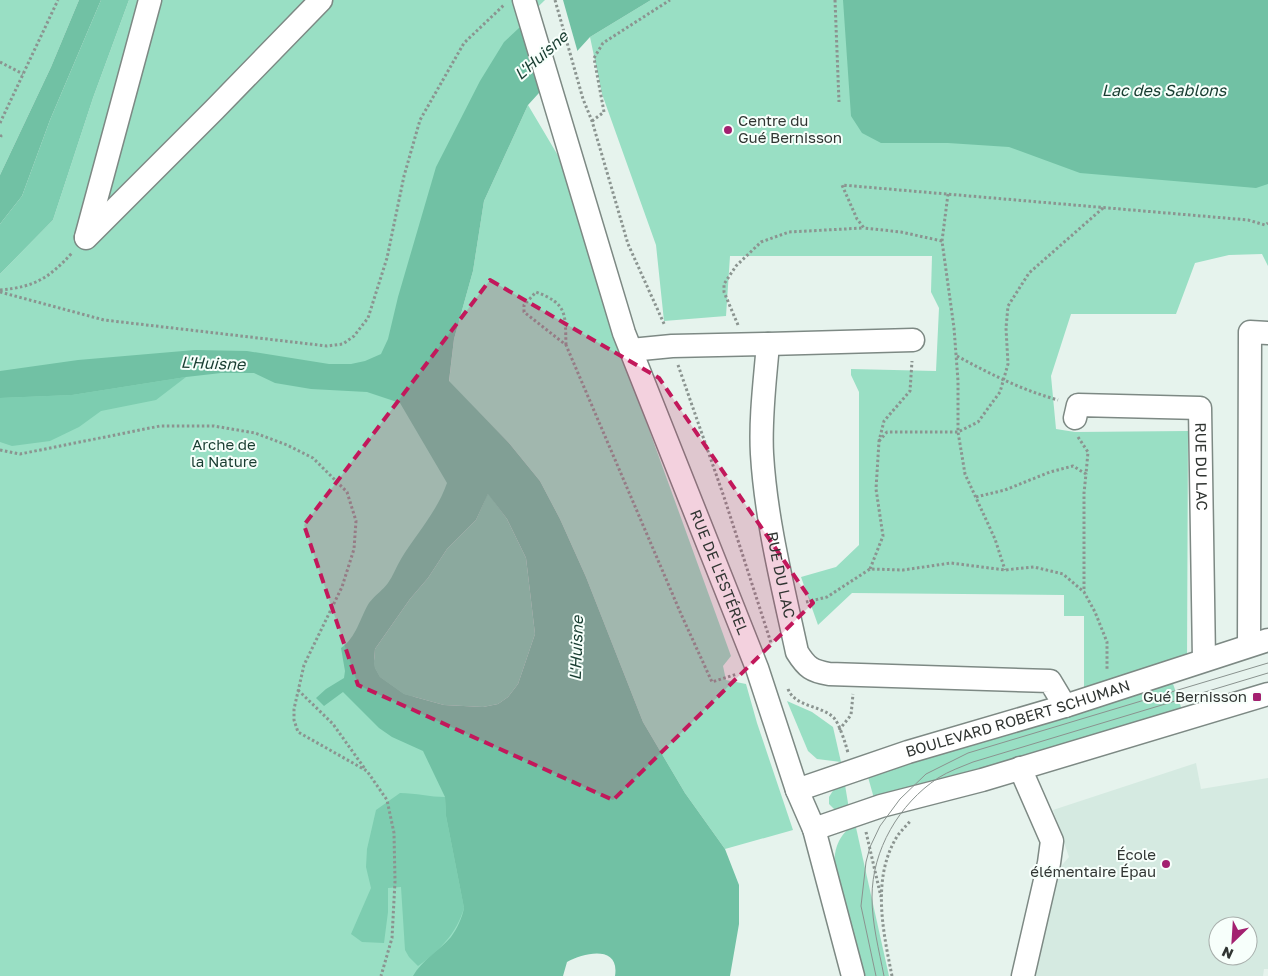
<svg xmlns="http://www.w3.org/2000/svg" width="1268" height="976" font-family="'Golos Text',sans-serif">
<style>
.built{fill:#d5eae1;fill-rule:evenodd}
.green{fill:#99dfc4}
.forest{fill:#7dcdb0}
.water{fill:#71c1a4;fill-rule:evenodd}
.pier{fill:#e6f3ed}
.lines{fill:none;stroke-linecap:round;stroke-linejoin:round}
.minor-casing{stroke:#7d8984;stroke-width:25}
.path{stroke:#8b9490;stroke-width:3;stroke-dasharray:2.5 2.5;stroke-linecap:butt}
.minor{stroke:#fff;stroke-width:22}
.tram{stroke:#8a938f;stroke-width:1}
.marked{fill:#c2185b;fill-opacity:0.2;stroke:#c2185b;stroke-width:4;stroke-dasharray:10 6;stroke-linejoin:round}
.poi-dot{fill:#a32170;stroke:#f7fffb;stroke-width:2}
.labels{text-anchor:middle;stroke-width:4;stroke-linejoin:round;paint-order:stroke}
.poi-label{font-size:15px;fill:#303532;stroke:#f7fffb;text-anchor:end}
.park-label{font-size:15px;fill:#193d31;stroke:#f7fffb}
.street-label{font-size:15px;fill:#303532;stroke:#f7fffb}
.water-label{font-size:16px;font-style:italic;fill:#183d31;stroke:#f7fffb}
</style>
<rect width="100%" height="100%" fill="#e6f3ed"/>
<path class="built" d="M1196 763 1201 789 1268 778V969H1264L1263 976H1034L1057 871 1069 857 1053 810ZM1218 926H1248V956H1218Z"/>
<g class="green">
<path d="M0 0H79L51 67 0 175Z"/>
<path d="M129 0H608L515 74 424 353 465 472 363 649 449 730 474 976H0V274L53 220 93 98Z"/>
<path d="M651 0H1268V266L1262 254 1229 255 1195 263 1176 314H1071L1051 376 1056 429 1075 432 1188 431 1187 664 1084 692V616H1064V595L852 593 818 625 801 577 836 567 859 545V392L851 375V369L936 371 939 308 931 292 932 256H730L726 316 664 321 656 245 602 94 590 37Z"/>
<path d="M528 105 563 164 621 352 731 656 723 666 726 680 746 684 757 723 793 830 725 849 685 793 643 722 586 577 560 519 540 481 509 443 449 382 454 339 473 271 484 201Z"/>
<path d="M1171 678 1182 710 875 802 868 777Z"/>
<path d="M787 701 812 712 833 727 841 762 817 759 808 751Z"/>
<path d="M845 785 849 809 835 810 829 804V797L834 789Z"/>
<path d="M855 823 889 976H865L834 864C835 844 840 835 855 823Z"/>
</g>
<g class="forest">
<path d="M101 0H129L93 98 53 220 0 274V224L22 196 50 120Z"/>
<path d="M186 377 156 400 101 411 79 427 50 441 12 446 0 442V398L72 395Z"/>
<path d="M488 493 507 519 526 558 535 634 518 684 508 697 498 704 483 707 444 705 404 694 380 677 375 668 374 662 375 649 410 599 428 578 447 549 476 520Z"/>
<path d="M400 793C416 793 430 797 445 797L446 816 464 908C457 933 439 951 418 966L409 957 405 950 401 887 388 888V912L384 943 362 942 351 934 371 888 366 867 367 849 376 810Z"/>
</g>
<g class="water">
<path d="M79 0H101L50 120 22 196 0 224V175L51 67Z"/>
<path d="M549 0H651L590 37 528 105 484 201 473 271 454 339 449 381 509 443 540 481 560 519 586 577 643 722 685 793 725 849 739 885V924L730 976H615C620 945 585 952 567 962L563 976H413C422 960 439 951 451 937 457 929 462 918 464 908L446 816 445 797 423 751 392 737 379 728 343 692 324 706 316 698 326 689 344 678 345 671 341 648C356 638 360 618 369 603 375 595 383 590 388 583 393 576 396 567 401 559 416 534 437 512 447 483L400 403 367 392 311 389 275 383 254 373H221L186 377 72 395 0 398V371L78 360 195 350 247 351 329 364H351L365 361 381 354 388 339 398 297 436 167 480 81 504 42ZM488 494 507 519 526 558 535 634 518 684 508 697 498 704 483 707 444 705 404 694 380 677 375 668 374 662 375 649 410 599 428 578 447 549 476 520Z"/>
<path d="M843 0H1268V184L1256 188 1080 173 1009 147 948 143H881L862 133 851 116Z"/>
</g>
<path class="pier" d="M545 0H563L578 53 554 78 520 24Z"/>
<g class="lines">
<defs>
<g id="minor">
<path id="s1" d="M524 0 624 333 757 668 797 790 814 829 853 976"/>
<path d="M86 237 150 0"/>
<path d="M86 238 214 110 321 0"/>
<path d="M768 344 913 340"/>
<path id="s2" d="M631 350 672 346 768 344C765 380 760 418 762 454 766 521 783 587 797 652 807 668 812 671 829 674L1050 681 1065 706"/>
<path id="s3" d="M1075 418 1078 405 1200 408 1204 660"/>
<path d="M1249 645 1250 332 1268 333"/>
<path d="M1020 768 1052 841 1049 863 1023 976"/>
<path id="s4" d="M797 790 908 752 1065 706 1268 640"/>
<path d="M814 829 881 806 982 780 1268 694"/>
</g>
</defs>
<use href="#minor" class="minor-casing"/>
<g class="path">
<path d="M555 0 583 99 592 121 628 244 665 326"/>
<path d="M835 0 839 102"/>
<path d="M0 62 23 74"/>
<path d="M592 121 604 112 594 58 603 43 670 0"/>
<path d="M0 123 58 0"/>
<path d="M0 135 1 136 0 139"/>
<path d="M948 194 942 241 954 328 958 381V432L965 474 995 539 1005 570"/>
<path d="M942 241 901 232 864 228 857 219 842 185 1248 220 1265 225 1268 223"/>
<path d="M0 290C35 287 49 278 72 253"/>
<path d="M0 292 104 320 327 346 343 344 354 336 368 318 387 258 404 176 420 120 464 43 505 4"/>
<path d="M738 325 724 292V284L736 266 761 242 789 232 863 228"/>
<path d="M566 345C565 314 568 304 536 292L524 305V312L566 345 681 614 712 682 737 674"/>
<path d="M957 356C990 374 1022 390 1058 400"/>
<path d="M678 365 724 497 771 643"/>
<path d="M1078 437 1088 452 1086 474"/>
<path d="M879 441 887 432H958L978 422 1000 392 1008 364 1006 328 1008 306 1029 273 1103 208"/>
<path d="M0 450 20 454 160 426H214L255 433 287 445 313 458 347 492 356 521 354 549 342 587 304 665 294 709V720L298 732 367 771 387 800 394 833 395 881 392 938 381 976"/>
<path d="M976 497 1005 490 1050 472 1073 466 1086 474 1084 493V591"/>
<path d="M870 569 883 536 876 489 879 441 884 421 910 391 912 361"/>
<path d="M806 602 827 597 870 569 903 570 951 563 1005 570 1034 567 1063 574 1084 592 1095 612 1107 642V671"/>
<path d="M788 689C795 707 820 705 833 717 839 722 846 745 848 753"/>
<path d="M298 690 333 724 365 769"/>
<path d="M839 730 851 715 853 694"/>
<path d="M866 832 881 897"/>
<path d="M892 976C883 931 871 877 898 835 902 830 907 825 911 820"/>
</g>
<use href="#minor" class="minor"/>
<g class="tram">
<path d="M876 976 861 906 866 862 870 847 880 826 900 799 926 774 968 753 1268 663"/>
<path d="M884 976C879 950 872 924 872 897 872 850 899 804 938 778 949 771 961 767 973 762L1268 673"/>
</g>
</g>
<path class="marked" d="M490 280 659 378 813 603 613 800 358 685 304 525Z"/>
<g class="poi-dot">
<circle cx="728" cy="130" r="5"/>
<rect x="1252" y="692" width="10" height="10" rx="2.5"/>
<circle cx="1166" cy="864" r="5"/>
</g>
<g class="labels">
<g class="poi-label">
<text x="738" y="126" text-anchor="start">Centre du<tspan x="738" dy="17">Gué Bernisson</tspan></text>
<text x="1247" y="702">Gué Bernisson</text>
<text x="1156" y="860">École<tspan x="1156" dy="17">élémentaire Épau</tspan></text>
</g>
<g class="park-label">
<text x="224" y="450">Arche de<tspan x="224" dy="17">la Nature</tspan></text>
</g>
<g class="street-label">
<text dy="5" stroke="none"><textPath href="#s3" startOffset="194">RUE DU LAC</textPath></text>
<text dy="5" stroke="none"><textPath href="#s1" startOffset="605">RUE DE L'ESTÉREL</textPath></text>
<text dy="5" stroke="none"><textPath href="#s2" startOffset="370">RUE DU LAC</textPath></text>
<text dy="5" stroke="none"><textPath href="#s4" startOffset="232">BOULEVARD ROBERT SCHUMAN</textPath></text>
</g>
<g class="water-label">
<text transform="translate(541 55) rotate(-41)" y="6">L'Huisne</text>
<text x="1164" y="96">Lac des Sablons</text>
<text transform="translate(213 363) rotate(2)" y="6">L'Huisne</text>
<text transform="translate(576 648) rotate(-88)" y="6">L'Huisne</text>
</g>
</g>
<g transform="translate(1233 941) rotate(205)"><circle r="24" fill="#f7fffb" stroke="#a7aeab"/>
<path d="M0-4L9 19L0 12L-9 19Z" fill="#a32170"/>
<text y="-8" font-size="14" font-weight="bold" text-anchor="middle" fill="#303532">N</text>
</g>
</svg>
